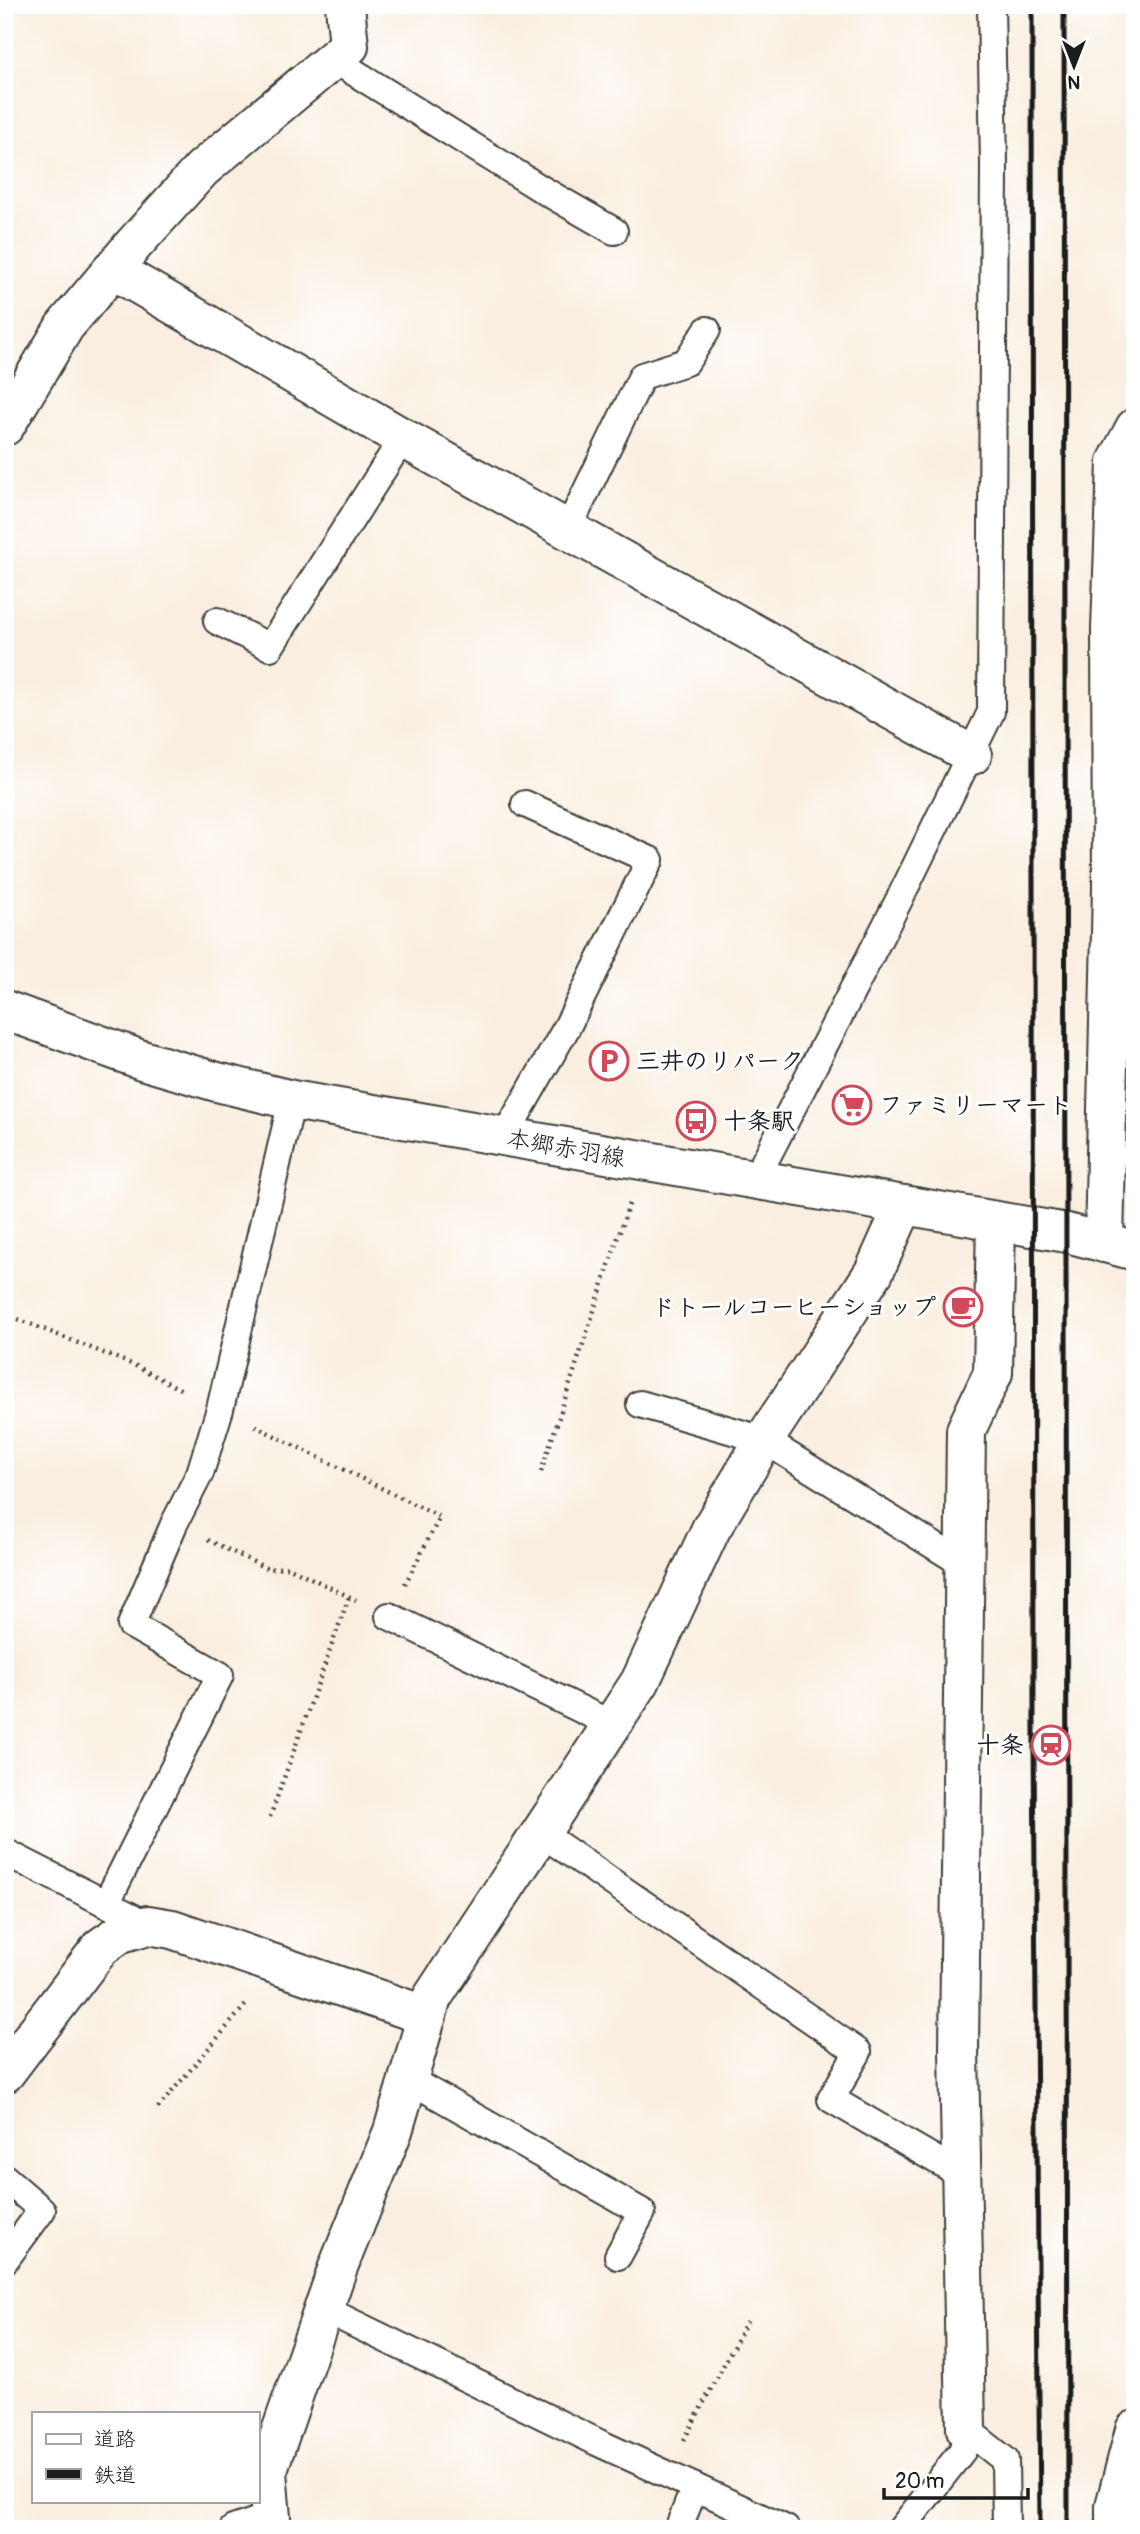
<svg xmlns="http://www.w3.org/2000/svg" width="1140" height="2534" font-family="Pangolin,'Klee One',sans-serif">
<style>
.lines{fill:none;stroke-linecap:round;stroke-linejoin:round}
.service-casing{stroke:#3d3c39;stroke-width:30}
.minor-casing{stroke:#3d3c39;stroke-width:42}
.secondary-casing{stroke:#3d3c39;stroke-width:42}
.path{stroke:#3d3c39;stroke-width:4.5;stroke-dasharray:2 5;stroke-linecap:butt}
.service{stroke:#fff;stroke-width:26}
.minor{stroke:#fff;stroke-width:38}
.secondary{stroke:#fff;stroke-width:38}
.rail{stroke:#1c1c1c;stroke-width:5}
.labels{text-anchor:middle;stroke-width:6;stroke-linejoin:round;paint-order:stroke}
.poi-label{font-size:24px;font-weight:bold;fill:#1c1c1c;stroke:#fff;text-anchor:start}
.street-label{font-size:24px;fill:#1c1c1c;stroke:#fff}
</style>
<rect width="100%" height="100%" fill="#fff"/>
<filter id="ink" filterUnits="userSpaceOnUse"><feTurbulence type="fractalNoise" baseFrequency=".0143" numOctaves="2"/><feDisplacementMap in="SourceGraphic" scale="14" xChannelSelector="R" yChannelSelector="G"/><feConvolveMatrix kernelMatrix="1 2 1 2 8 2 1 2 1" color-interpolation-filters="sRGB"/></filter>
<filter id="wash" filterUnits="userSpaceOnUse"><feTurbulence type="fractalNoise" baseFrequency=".00686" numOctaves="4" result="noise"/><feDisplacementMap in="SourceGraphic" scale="28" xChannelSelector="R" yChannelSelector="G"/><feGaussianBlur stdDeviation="1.57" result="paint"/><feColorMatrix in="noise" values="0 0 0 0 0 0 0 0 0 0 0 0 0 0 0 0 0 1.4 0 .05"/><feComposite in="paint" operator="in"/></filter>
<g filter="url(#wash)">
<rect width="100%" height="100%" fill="#f9eedf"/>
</g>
<g filter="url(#ink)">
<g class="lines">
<defs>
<g id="service">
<path d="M333 59 543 190 614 231"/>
<path d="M568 529 642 376 686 362 707 330"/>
<path d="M217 621 270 647 403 438"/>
<path d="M504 1137 567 1027 650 860 525 804"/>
<path d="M755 1180 900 898 991 712 994 164 991 5"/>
<path d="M640 1404 764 1440 965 1565"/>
<path d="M389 1616 613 1725"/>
<path d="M541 1833 858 2052 831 2099 962 2175"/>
<path d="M5 1852 148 1925"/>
<path d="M106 1904 220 1675 131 1625 174 1524 200 1473 220 1409 292 1100"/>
<path d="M408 2079 642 2212 618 2256"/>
<path d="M5 2178 42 2210 5 2260"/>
<path d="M324 2309 599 2443 786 2529"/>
<path d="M233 2529 271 2516"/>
<path d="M678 2529 695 2487"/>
<path d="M901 2529 963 2450 966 2429 1005 2460 1006 2529"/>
</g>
<g id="minor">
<path d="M112 269 403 438 972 755"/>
<path d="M5 426 65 326 134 244 202 169 349 46 345 5"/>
<path d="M1104 1243 1112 888 1111 629 1117 462 1135 428"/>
<path d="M5 2073 101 1947 121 1933 148 1925 172 1929 427 2016"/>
<path d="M966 2429 959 2050 966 1430 993 1373 996 1221"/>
<path d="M272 2529 267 2472 338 2267 393 2131 432 1998 640 1682 711 1529 764 1440 874 1272 904 1205"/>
<path d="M1115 2529V2506L1135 2430"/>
</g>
<path id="secondary" d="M5 1010 142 1060 217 1082 292 1100 1067 1233 1135 1251"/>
</defs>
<use href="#service" class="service-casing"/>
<use href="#minor" class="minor-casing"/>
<use href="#secondary" class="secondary-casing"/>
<g class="path">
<path d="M5 1314 134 1365 184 1391"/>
<path d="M255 1426 440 1517 405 1584"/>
<path d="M541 1472 629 1204"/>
<path d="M208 1540 268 1569 288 1567 356 1600"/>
<path d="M270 1817 349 1597"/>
<path d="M158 2108 248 2002"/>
<path d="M684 2440 747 2321"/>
</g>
<use href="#service" class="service"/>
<use href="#minor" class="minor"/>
<use href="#secondary" class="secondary"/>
<g class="rail">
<path d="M1032 5 1034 1744 1040 2529"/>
<path d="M1064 5 1068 2529"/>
</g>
</g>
</g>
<defs>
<symbol id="parking-ring" viewBox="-11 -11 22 22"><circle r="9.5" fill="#fff" stroke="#d1495b" stroke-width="1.5"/><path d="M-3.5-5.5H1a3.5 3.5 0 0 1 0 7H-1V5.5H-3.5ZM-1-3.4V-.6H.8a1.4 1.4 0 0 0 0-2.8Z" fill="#d1495b"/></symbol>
<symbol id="supermarket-ring" viewBox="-11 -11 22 22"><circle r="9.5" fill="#fff" stroke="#d1495b" stroke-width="1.5"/><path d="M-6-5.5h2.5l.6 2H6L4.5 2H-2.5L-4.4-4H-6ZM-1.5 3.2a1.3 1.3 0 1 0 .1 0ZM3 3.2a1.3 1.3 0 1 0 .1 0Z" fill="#d1495b"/></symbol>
<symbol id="bus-ring" viewBox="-11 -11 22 22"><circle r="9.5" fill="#fff" stroke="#d1495b" stroke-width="1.5"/><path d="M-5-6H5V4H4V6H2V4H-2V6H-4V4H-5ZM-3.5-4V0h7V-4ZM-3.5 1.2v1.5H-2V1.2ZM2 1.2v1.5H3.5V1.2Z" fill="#d1495b"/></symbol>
<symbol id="cafe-ring" viewBox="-11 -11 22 22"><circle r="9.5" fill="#fff" stroke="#d1495b" stroke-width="1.5"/><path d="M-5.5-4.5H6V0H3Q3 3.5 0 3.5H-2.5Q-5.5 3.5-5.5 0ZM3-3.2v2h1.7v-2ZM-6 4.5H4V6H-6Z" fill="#d1495b"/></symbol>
<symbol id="station-ring" viewBox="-11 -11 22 22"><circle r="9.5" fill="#fff" stroke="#d1495b" stroke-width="1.5"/><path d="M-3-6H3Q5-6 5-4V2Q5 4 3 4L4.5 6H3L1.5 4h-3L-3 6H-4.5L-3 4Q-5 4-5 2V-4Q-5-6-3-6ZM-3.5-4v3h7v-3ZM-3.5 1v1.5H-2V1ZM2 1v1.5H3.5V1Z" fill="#d1495b"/></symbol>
</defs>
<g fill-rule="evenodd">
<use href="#parking-ring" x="587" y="1039" width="44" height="44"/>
<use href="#supermarket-ring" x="830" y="1083" width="44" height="44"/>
<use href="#bus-ring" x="674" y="1099" width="44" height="44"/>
<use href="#cafe-ring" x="941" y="1285" width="44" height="44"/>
<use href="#station-ring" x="1029" y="1723" width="44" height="44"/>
</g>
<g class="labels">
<g class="poi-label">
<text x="636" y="1069">三井のリパーク</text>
<text x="879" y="1113">ファミリーマート</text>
<text x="723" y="1129">十条駅</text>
<text x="936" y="1315" text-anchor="end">ドトールコーヒーショップ</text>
<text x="1024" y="1753" text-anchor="end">十条</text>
</g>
<g class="street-label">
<text transform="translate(566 1148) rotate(10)" y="8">本郷赤羽線</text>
</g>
</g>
<rect width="1140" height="2534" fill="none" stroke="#fff" stroke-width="28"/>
<rect x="32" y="2412" width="228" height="91" fill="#ffffff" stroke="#a4a4a4" stroke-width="2"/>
<rect x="46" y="2434" width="35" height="10" fill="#ffffff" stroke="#a4a4a4" stroke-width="2"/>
<text x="94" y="2446" font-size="21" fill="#1c1c1c">道路</text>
<rect x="46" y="2469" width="35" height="10" fill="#1c1c1c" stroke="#a4a4a4" stroke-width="2"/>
<text x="94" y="2482" font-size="21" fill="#1c1c1c">鉄道</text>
<g transform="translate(1074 66) rotate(180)" stroke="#ffffff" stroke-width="5" paint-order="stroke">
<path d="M0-5L12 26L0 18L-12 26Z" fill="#1c1c1c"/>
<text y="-10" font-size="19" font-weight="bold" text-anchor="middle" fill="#1c1c1c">N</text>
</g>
<path d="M884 2488v10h144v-10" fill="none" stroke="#1c1c1c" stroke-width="3.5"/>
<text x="895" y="2488" font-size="21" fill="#1c1c1c" stroke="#ffffff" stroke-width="5" paint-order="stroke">20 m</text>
</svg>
